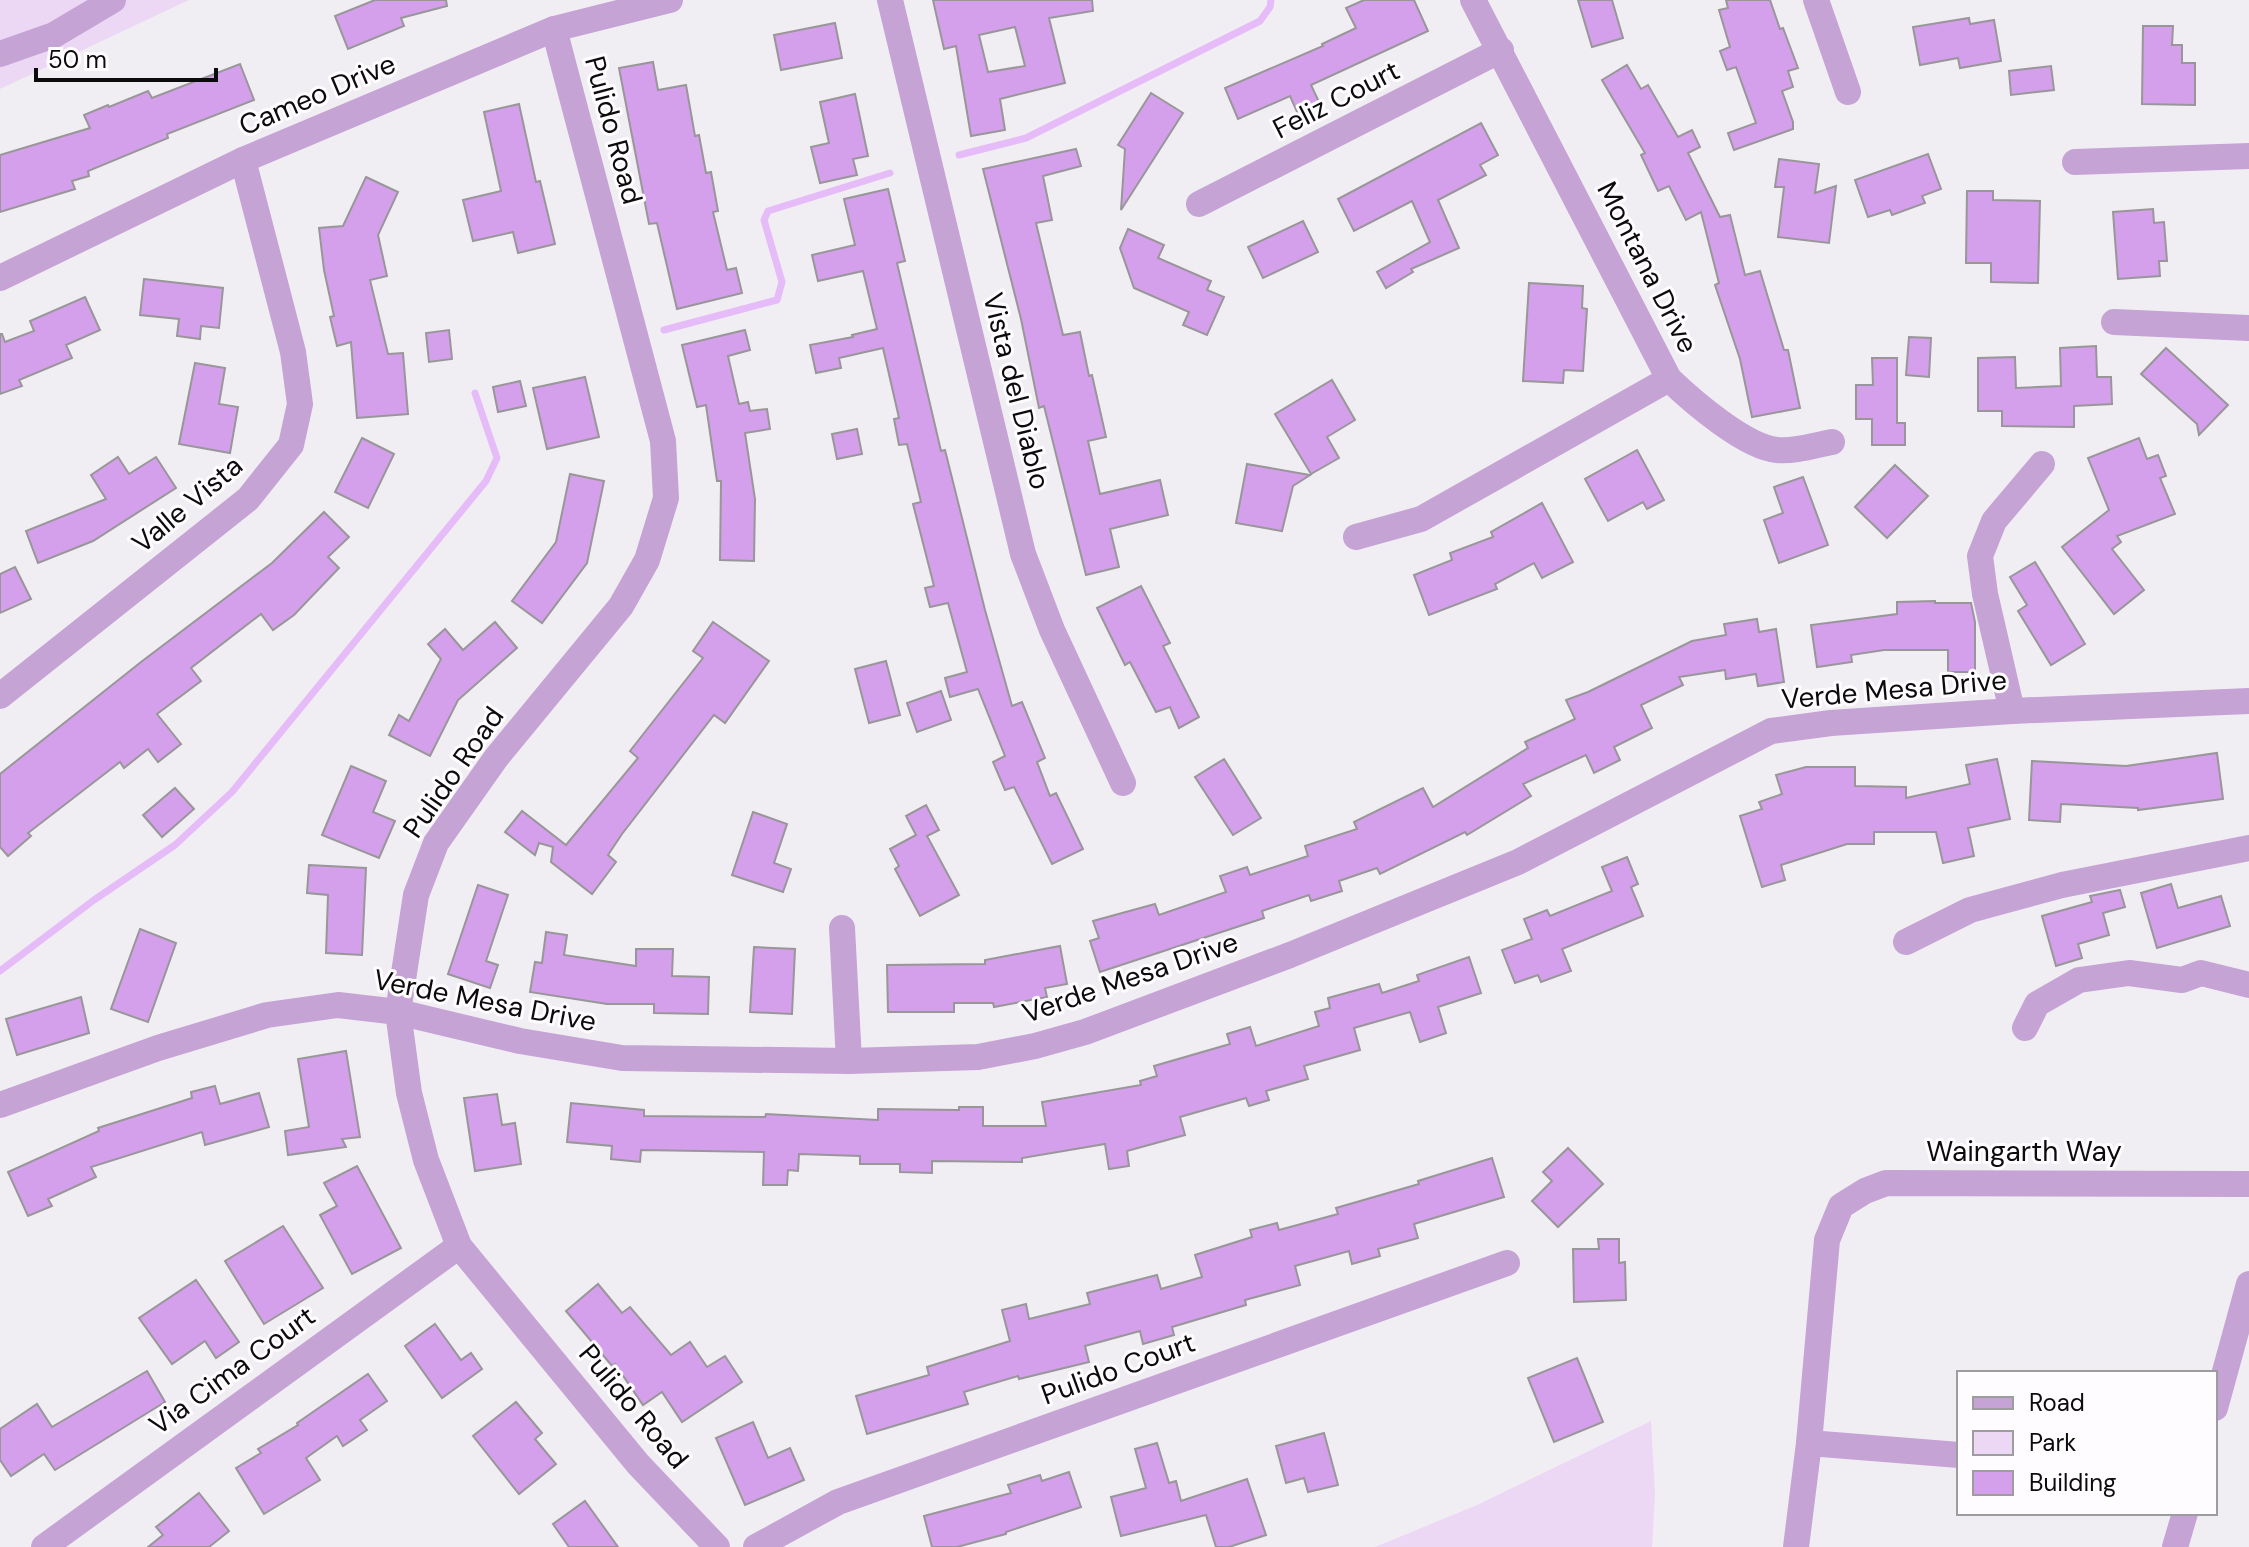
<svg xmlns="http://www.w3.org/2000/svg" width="2249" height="1547" font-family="'DM Sans',sans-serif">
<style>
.green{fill:#ecd8f5}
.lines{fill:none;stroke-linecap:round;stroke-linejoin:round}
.stream{stroke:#e5bbf8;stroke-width:7}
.building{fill:#d4a0eb;stroke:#99969a;stroke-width:2;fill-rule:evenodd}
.minor{stroke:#c5a3d5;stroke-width:26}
.labels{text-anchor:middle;stroke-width:6;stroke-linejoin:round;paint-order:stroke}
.street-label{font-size:28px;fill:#0c0b0c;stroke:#fefcff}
</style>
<rect width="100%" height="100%" fill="#f1eef3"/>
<g class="green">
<path d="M0 0H189L0 89Z"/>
<path d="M1651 1421 1655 1494 1652 1547H1375L1477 1505Z"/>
</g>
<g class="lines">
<g class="stream">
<path d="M959 155 1026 138 1260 21 1270 7 1271 0"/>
<path d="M664 330 777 300 782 282 764 220 768 211 890 173"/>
<path d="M0 971 94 900 175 845 232 792 486 481 497 458 475 393"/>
</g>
</g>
<g class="building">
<path d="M375 0H446L447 6 401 18 404 26 348 49 335 16Z"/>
<path d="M933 0H1092L1093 11 1049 18 1065 83 1000 99 1005 130 971 136 956 46 944 49ZM1015 27 1025 66 988 72 979 35Z"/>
<path d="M1364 0H1414L1428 31 1311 85 1320 104 1298 114 1290 96 1238 119 1225 88 1323 46 1322 44 1356 28 1346 8Z"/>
<path d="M1578 0H1612L1623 38 1592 47Z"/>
<path d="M1726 0H1770L1780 29 1783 28 1798 68 1788 71 1793 87 1782 91 1793 122V129L1734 150 1728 133 1756 123 1736 67 1727 70 1720 51 1730 47 1719 10 1728 8Z"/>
<path d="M1969 18 1970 24 1994 20 2001 61 1960 68 1958 58 1920 65 1913 27Z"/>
<path d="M835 23 842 58 781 70 774 35Z"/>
<path d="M2143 26H2173L2172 45H2182V63H2195V105L2142 104Z"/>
<path d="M653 62 658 90 686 85 695 136 699 135 706 173 711 172 718 211 713 212 727 270 736 268 742 293 677 309 657 223 649 224 619 68Z"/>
<path d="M240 64 254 100 167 134 168 138 88 171 89 176 72 181 75 189 0 212V155L90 128 84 115 108 105 109 107 148 91 152 98Z"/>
<path d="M1627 65 1641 89 1648 85 1678 137 1692 130 1700 147 1688 153 1720 217 1730 215 1745 275 1760 271 1784 350H1788L1800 408 1752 417 1740 359 1715 285 1719 283 1701 212 1686 220 1669 186 1658 191 1641 155 1645 153 1602 80Z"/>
<path d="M2051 66 2054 90 2011 95 2009 71Z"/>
<path d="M1151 93 1183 113 1121 210 1125 149 1118 145Z"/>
<path d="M855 94 868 156 853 159 857 175 820 183 811 147 829 143 820 102Z"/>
<path d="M519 104 536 182 540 181 555 244 518 253 513 232 473 241 463 200 501 191 484 112Z"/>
<path d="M1481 123 1498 155 1480 165 1486 175 1438 200 1459 248 1411 269 1413 272 1386 288 1377 272 1430 242 1412 201 1354 231 1338 199Z"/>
<path d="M1076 149 1081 166 1043 176 1052 220 1036 223 1063 335 1080 332 1089 376 1092 375 1106 437 1088 441 1100 494 1160 480 1168 515 1110 529 1119 567 1086 575 1044 406 1039 408 1021 319 983 169Z"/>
<path d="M1928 154 1941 189 1922 196 1925 203 1892 215 1890 210 1868 217 1855 180Z"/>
<path d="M1779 159 1819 164 1815 193 1836 186 1829 243 1778 237 1784 187H1775Z"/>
<path d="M366 177 398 192 378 235 387 276 370 280 388 354 403 353 408 414 357 418 351 342 337 346 330 317 334 316 324 270 319 228 343 226Z"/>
<path d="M888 189 905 261 897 263 941 451 945 450 985 610 1012 706 1022 702 1045 758 1037 762 1050 796 1056 793 1083 849 1052 864 1014 787 1005 790 993 762 1005 756 978 689 950 697 945 678 967 672 948 603 930 607 925 588 934 586 913 504 921 502 907 444 899 445 894 419 899 418 883 348 839 358 841 368 816 373 810 345 853 337 852 335 877 329 863 271 818 281 812 255 855 245 844 199Z"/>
<path d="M1967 191H1993V200L2040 201 2038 283 1991 282V263H1966Z"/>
<path d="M2153 209 2154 223 2164 222 2167 261H2159L2160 276 2118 279 2113 212Z"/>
<path d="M1303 221 1318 252 1263 278 1248 247Z"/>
<path d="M1128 229 1164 245 1158 258 1211 281 1207 290 1224 297 1207 335 1183 325 1189 312 1134 288 1120 248Z"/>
<path d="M144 279 223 288 219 328 201 326 200 339 177 336 179 319 140 315Z"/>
<path d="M1529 283 1583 286 1582 308 1587 309 1583 371 1564 370 1563 383 1523 381Z"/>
<path d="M85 297 100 330 66 345 72 358 19 380 22 386 0 394V334H2L5 342 34 331 30 321Z"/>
<path d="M449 330 452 359 429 362 426 333Z"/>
<path d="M745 330 750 350 728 356 739 404 748 402 750 411 767 409 770 429 745 433 755 499 754 561 720 560 721 481H717L706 405 697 407 682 345Z"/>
<path d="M1909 337 1931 338 1929 377 1906 375Z"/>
<path d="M2096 346 2097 377H2111L2112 404 2074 406V427L2002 426V411H1978V358L2015 357 2016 388 2061 386 2060 348Z"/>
<path d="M2166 348 2228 405 2199 435 2197 424 2141 374Z"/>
<path d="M1872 358H1897V423H1905V445H1872V419H1856V385H1873Z"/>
<path d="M195 363 225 368 219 404 238 407 230 453 179 444Z"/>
<path d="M585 377 599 437 547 449 533 388Z"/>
<path d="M1332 380 1355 420 1327 437 1339 458 1311 474 1275 414Z"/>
<path d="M520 381 526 406 498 412 493 387Z"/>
<path d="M857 429 862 454 837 459 832 434Z"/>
<path d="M362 438 394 454 368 508 335 492Z"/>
<path d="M2139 438 2147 459 2158 455 2166 476 2160 478 2175 514 2117 536 2121 542 2112 549 2144 590 2114 614 2062 547 2109 510 2088 458Z"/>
<path d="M1637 450 1664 500 1647 509 1643 502 1608 521 1585 479Z"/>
<path d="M118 457 129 474 156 457 176 488 93 541 38 563 26 531 106 499 91 475Z"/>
<path d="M1247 464 1310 475 1293 486 1282 531 1236 523Z"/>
<path d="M1895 465 1928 496 1887 538 1855 507Z"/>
<path d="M570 474 604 481 587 563 542 623 512 601 556 542Z"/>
<path d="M1803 477 1828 545 1779 563 1764 520 1783 513 1774 487Z"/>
<path d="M1542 503 1573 562 1542 578 1534 563 1495 584 1497 589 1429 615 1414 575 1452 560 1450 553 1493 537 1491 532Z"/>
<path d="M324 512 349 537 328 557 339 568 294 615 273 630 261 614 191 668 201 681 157 714 181 744 158 762 148 749 124 768 120 762 28 833 31 836 8 856 0 847V774L141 662 272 563Z"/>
<path d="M2035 562 2085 644 2051 665 2018 611 2027 605 2010 577Z"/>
<path d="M15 567 31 599 0 613V574Z"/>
<path d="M1141 586 1170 643 1163 646 1199 717 1179 728 1170 707 1156 712 1130 662 1125 665 1097 608Z"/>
<path d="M1935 601V603H1971L1975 622V672H1948V650H1884L1851 655 1852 662 1817 667 1811 625 1897 614V602Z"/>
<path d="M1757 619 1759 632 1776 629 1784 682 1758 686 1756 674 1726 679 1725 670 1679 677 1683 685 1641 705 1652 728 1614 747 1620 760 1594 773 1586 755 1523 784 1531 796 1467 835 1465 832 1380 874 1377 868 1339 881 1342 891 1311 901 1309 895 1262 911 1264 918 1100 972 1090 941 1099 938 1093 921 1155 904 1159 915 1226 892 1220 876 1247 867 1250 875 1308 856 1305 846 1357 829 1354 822 1423 788 1433 807 1528 748 1525 742 1575 719 1566 700 1588 692 1692 641 1726 635 1724 624Z"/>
<path d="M495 622 517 648 458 700 430 756 389 735 399 715 409 721 441 659 428 644 445 629 463 650Z"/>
<path d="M713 622 769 661 725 723 714 715 622 834 608 855 616 862 592 894 551 862 553 847 539 843 535 855 505 832 522 811 566 845 638 758 630 751 703 658 693 651Z"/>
<path d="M886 661 900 715 869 723 855 669Z"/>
<path d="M941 691 951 720 917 732 907 703Z"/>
<path d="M2217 753 2223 799 2138 810V808L2061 804 2060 822 2029 820 2032 761 2126 766Z"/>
<path d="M1224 759 1261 818 1233 835 1195 777Z"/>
<path d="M1997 759 2010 819 1968 828 1974 856 1943 863 1936 832H1874V844H1847L1781 865 1785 880 1762 887 1740 816 1762 809 1759 802 1782 794 1776 775 1806 767H1855V786L1906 787V798L1970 784 1966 765Z"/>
<path d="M351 766 386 781 373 812 395 821 379 858 322 835Z"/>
<path d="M175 788 194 809 162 837 143 815Z"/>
<path d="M926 805 939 830 927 836 959 895 920 916 895 869 899 866 890 849 916 835 906 816Z"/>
<path d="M753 812 787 824 774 863 791 869 783 892 732 875Z"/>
<path d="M1627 857 1638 884 1631 887 1643 916 1562 949 1571 971 1541 982 1538 975 1515 983 1502 950 1532 939 1524 919 1547 910 1550 916 1612 891 1602 867Z"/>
<path d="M309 865 366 868 362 955 326 953 328 895 307 893Z"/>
<path d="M2171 884 2178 908 2221 896 2230 926 2157 948 2141 893Z"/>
<path d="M478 885 508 895 486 961 498 965 490 988 448 974Z"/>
<path d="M2120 890 2125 907 2103 913 2109 935 2078 944 2082 958 2056 966 2042 916 2092 902 2090 896Z"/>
<path d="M140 929 176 943 148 1022 111 1009Z"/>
<path d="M546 932 567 935 564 955 636 966V949H673L672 976 709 977 708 1014 654 1013V1004H607L530 992 535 962 542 963Z"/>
<path d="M1060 946 1067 984 1045 988 1047 997 994 1007 993 1003H954V1012H888L887 965 985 964V960Z"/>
<path d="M754 947 795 949 792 1014 750 1012Z"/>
<path d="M1469 957 1481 993 1438 1007 1446 1033 1420 1042 1410 1012 1354 1028 1360 1050 1304 1066 1308 1079 1266 1091 1269 1100 1249 1106 1246 1098 1180 1117 1185 1135 1127 1151 1129 1166 1109 1169 1105 1144 1022 1158V1162L932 1161V1173L900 1172V1164H860V1156L799 1154 798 1171 788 1170 787 1185H763L764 1152 641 1150 640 1162 611 1159 612 1146 567 1142 571 1103 644 1110V1116L765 1117 766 1114 878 1120V1109L959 1110V1107H983V1126H1046L1042 1102 1141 1085 1140 1081 1157 1076 1154 1066 1230 1044 1227 1034 1250 1027 1256 1046 1319 1026 1315 1012 1330 1008 1328 998 1379 984 1382 993 1419 981 1417 975Z"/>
<path d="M81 997 89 1033 17 1055 6 1019Z"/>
<path d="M346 1051 360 1137 342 1139 346 1147 288 1155 285 1131 309 1127 298 1059Z"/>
<path d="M215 1086 220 1104 259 1093 269 1127 205 1145 202 1132 91 1167 96 1177 48 1199 52 1206 28 1216 8 1172 99 1131 98 1128 192 1098 191 1092Z"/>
<path d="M497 1094 502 1125 515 1123 521 1164 475 1171 464 1098Z"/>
<path d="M1568 1148 1603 1184 1558 1227 1532 1201 1552 1181 1543 1172Z"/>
<path d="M1492 1158 1504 1197 1414 1224 1418 1238 1378 1249 1380 1256 1352 1264 1349 1251 1295 1266 1300 1285 1245 1300 1246 1305 1172 1327 1174 1335 1143 1344 1140 1331 1085 1346 1089 1362 1019 1379 1018 1376 964 1392 968 1404 867 1434 856 1396 929 1375 927 1367 1010 1341 1002 1310 1026 1304 1029 1319 1090 1304 1087 1293 1157 1275 1161 1289 1202 1277 1195 1255 1252 1237 1250 1230 1277 1223 1279 1230 1338 1214 1336 1208 1419 1184 1418 1181Z"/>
<path d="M357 1166 401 1248 352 1274 320 1215 337 1206 324 1183Z"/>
<path d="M283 1226 323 1288 264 1324 225 1261Z"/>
<path d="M1598 1239H1619V1263L1625 1262 1626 1300 1574 1302 1573 1249H1599Z"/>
<path d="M196 1280 239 1342 216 1358 205 1341 172 1364 139 1318Z"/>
<path d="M598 1284 622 1313 630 1307 671 1355 690 1342 707 1367 725 1356 742 1382 682 1422 662 1392 643 1405 615 1364 612 1366 566 1311Z"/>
<path d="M435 1324 461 1360 471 1353 482 1369 442 1398 405 1346Z"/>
<path d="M1577 1358 1603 1422 1554 1442 1528 1378Z"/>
<path d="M147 1371 165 1402 55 1470 44 1454 11 1476 0 1460V1429L37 1404 52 1427Z"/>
<path d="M368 1374 387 1401 360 1420 367 1430 343 1446 337 1436 306 1458 320 1480 264 1514 236 1468 261 1453 258 1449 298 1425 297 1423Z"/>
<path d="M516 1402 542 1433 535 1439 556 1464 519 1494 473 1436Z"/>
<path d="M753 1422 768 1458 790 1448 804 1480 745 1505 716 1438Z"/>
<path d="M1324 1433 1338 1485 1308 1492 1304 1478 1286 1483 1276 1446Z"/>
<path d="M1157 1443 1169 1483 1176 1481 1181 1501 1247 1479 1266 1535 1229 1547H1216L1206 1515 1121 1536 1111 1497 1146 1488 1135 1449Z"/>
<path d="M1069 1472 1081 1507 1006 1532V1534L957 1547H932L924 1516 1011 1493 1008 1485 1040 1475 1042 1481Z"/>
<path d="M199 1493 229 1531 209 1547H148L163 1535 156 1527Z"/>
<path d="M585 1501 618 1547H569L553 1524Z"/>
</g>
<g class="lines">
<g class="minor">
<path d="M890 0 1023 554 1052 630 1123 783"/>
<path d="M1816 0 1848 92"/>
<path d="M554 29 663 441 666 498 647 560 621 606 496 758 436 843 416 895 398 1012 409 1093 426 1160 459 1246 638 1464 717 1547"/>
<path d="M0 54 54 35 113 0"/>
<path d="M2075 162 2249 156"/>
<path d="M1199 204 1501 50"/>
<path d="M0 278 243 160 554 29 670 0"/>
<path d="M2114 322 2249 328"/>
<path d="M1669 379C1692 401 1745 447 1777 450 1795 452 1815 445 1832 442"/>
<path d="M1356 537 1421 519 1669 379 1473 0"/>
<path d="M0 696 248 499 291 445 300 404 293 352 243 160"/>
<path d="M2012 711 1985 594 1980 556 1994 521 2042 464"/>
<path d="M842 928 849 1061"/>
<path d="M1906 942 1970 910 2062 885 2249 848"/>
<path d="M2025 1028 2037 1004 2079 980 2129 973 2182 980 2201 973 2249 985"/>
<path d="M0 1105 158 1048 267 1015 338 1005 398 1012 520 1041 622 1058 849 1061 978 1057 1035 1046 1085 1032 1290 955 1518 862 1771 731 1831 723 2012 711 2249 701"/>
<path d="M2215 1408 2249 1284"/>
<path d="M1809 1443 1959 1455"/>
<path d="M44 1547 459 1246"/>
<path d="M756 1547 838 1502 1507 1263"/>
<path d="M1796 1547 1809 1443 1827 1240 1841 1206 1865 1191 1886 1183 2249 1184"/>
<path d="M2175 1547 2185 1513"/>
</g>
</g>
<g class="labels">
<g class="street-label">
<text transform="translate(317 94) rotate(-23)" y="10">Cameo Drive</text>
<text transform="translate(1336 99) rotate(-27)" y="10">Feliz Court</text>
<text transform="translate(614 130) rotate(75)" y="10">Pulido Road</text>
<text transform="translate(1648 267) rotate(63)" y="10">Montana Drive</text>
<text transform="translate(1017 391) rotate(76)" y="10">Vista del Diablo</text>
<text transform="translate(187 504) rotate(-40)" y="10">Valle Vista</text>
<text transform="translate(1894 689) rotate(-5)" y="10">Verde Mesa Drive</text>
<text transform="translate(453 772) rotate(-55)" y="10">Pulido Road</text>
<text transform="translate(1130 977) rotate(-19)" y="10">Verde Mesa Drive</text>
<text transform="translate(485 1000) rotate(11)" y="10">Verde Mesa Drive</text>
<text x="2024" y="1161">Waingarth Way</text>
<text transform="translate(1118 1368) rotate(-20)" y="10">Pulido Court</text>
<text transform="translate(232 1370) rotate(-36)" y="10">Via Cima Court</text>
<text transform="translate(634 1406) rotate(50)" y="10">Pulido Road</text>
</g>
</g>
<rect x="1957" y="1371" width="260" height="144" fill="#fefcff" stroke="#9d9c9e" stroke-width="2"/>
<rect x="1973" y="1397" width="40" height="12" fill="#c5a3d5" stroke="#9d9c9e" stroke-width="2"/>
<text x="2029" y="1411" font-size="24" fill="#0c0b0c">Road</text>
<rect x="1973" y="1431" width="40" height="24" fill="#ecd8f5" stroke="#9d9c9e" stroke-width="2"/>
<text x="2029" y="1451" font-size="24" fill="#0c0b0c">Park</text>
<rect x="1973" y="1471" width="40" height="24" fill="#d4a0eb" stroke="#9d9c9e" stroke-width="2"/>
<text x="2029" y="1491" font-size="24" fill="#0c0b0c">Building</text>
<path d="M36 68v12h180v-12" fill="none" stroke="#0c0b0c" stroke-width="4"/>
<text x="48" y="68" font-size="24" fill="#0c0b0c" stroke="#fefcff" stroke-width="6" paint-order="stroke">50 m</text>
</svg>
